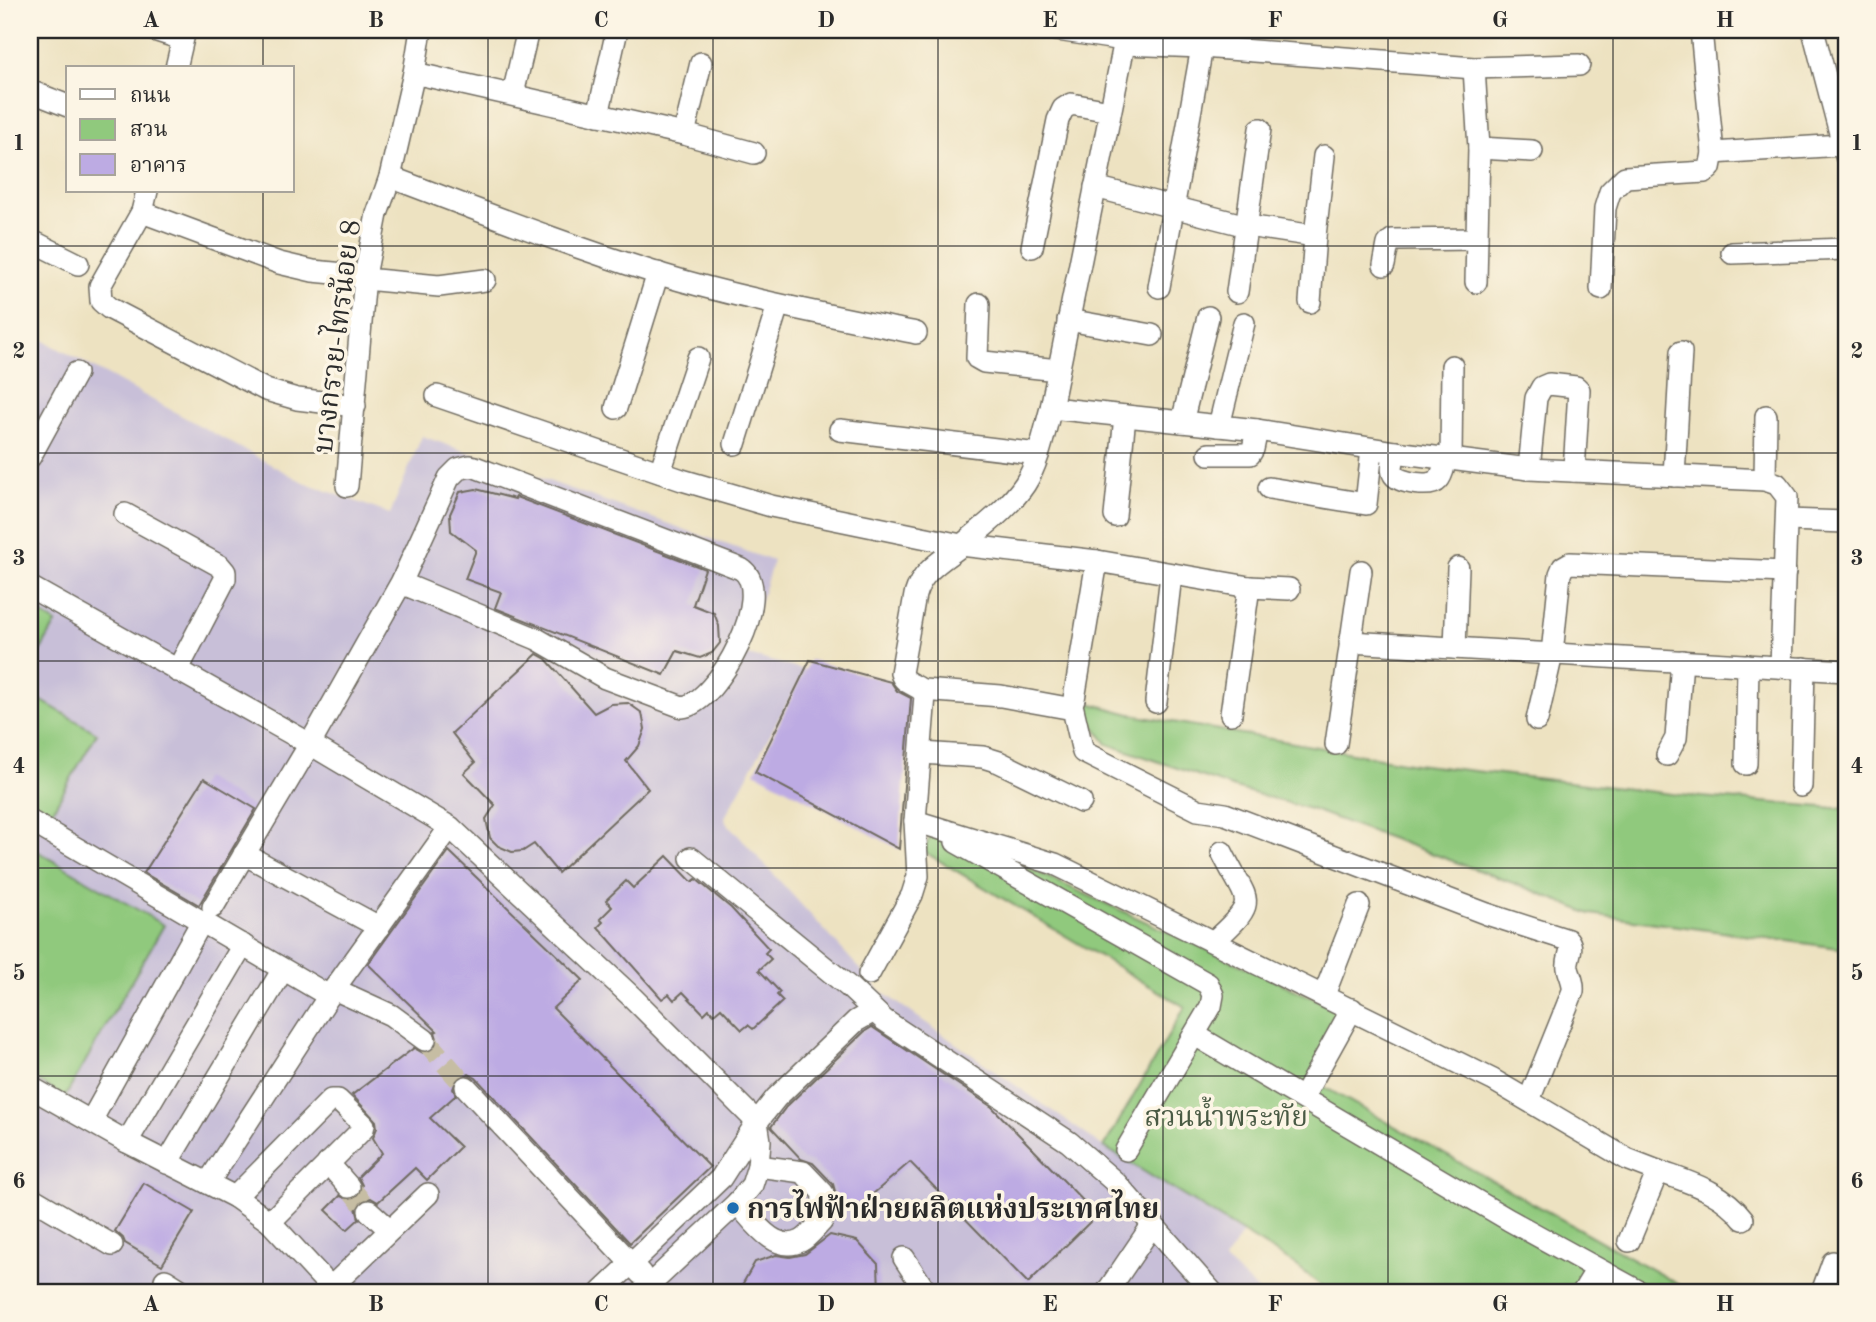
<svg xmlns="http://www.w3.org/2000/svg" width="1876" height="1322" font-family="'Old Standard TT','Noto Serif Thai',serif">
<style>
.industrial{fill:#c8bfd8}
.green{fill:#90c97d;stroke:#5e7a54;stroke-width:2}
.building{fill:#bdabe3}
.lines{fill:none;stroke-linecap:round;stroke-linejoin:round}
.minor-tunnel{stroke:#c6bda3;stroke-width:21;stroke-dasharray:21 10;stroke-linecap:butt}
.minor-casing{stroke:#6f6b60;stroke-width:24}
.minor{stroke:#fff;stroke-width:21}
.grid{fill:none;stroke:#2b2b2b;stroke-width:2;stroke-opacity:0.55}
.poi-dot{fill:#1f6fb2;stroke:#fcf5e5;stroke-width:2.5}
.labels{text-anchor:middle;stroke-width:7;stroke-linejoin:round;paint-order:stroke}
.street-label{font-size:28px;fill:#2b2b2b;stroke:#fcf5e5}
.park-label{font-size:28px;fill:#495a44;stroke:#fcf5e5}
.poi-label{font-size:28px;font-weight:bold;fill:#2b2b2b;stroke:#fcf5e5;text-anchor:start}
.neatline{fill:none;stroke:#2b2b2b;stroke-width:2.5}
.grid-label{font-size:23px;text-anchor:middle;font-weight:bold;fill:#2b2b2b}
</style>
<rect width="100%" height="100%" fill="#fcf5e5"/>
<filter id="ink" filterUnits="userSpaceOnUse"><feTurbulence type="fractalNoise" baseFrequency=".0143" numOctaves="2"/><feDisplacementMap in="SourceGraphic" scale="14" xChannelSelector="R" yChannelSelector="G"/><feConvolveMatrix kernelMatrix="1 2 1 2 8 2 1 2 1" color-interpolation-filters="sRGB"/></filter>
<filter id="wash" filterUnits="userSpaceOnUse"><feTurbulence type="fractalNoise" baseFrequency=".00686" numOctaves="4" result="noise"/><feDisplacementMap in="SourceGraphic" scale="28" xChannelSelector="R" yChannelSelector="G"/><feGaussianBlur stdDeviation="1.57" result="paint"/><feColorMatrix in="noise" values="0 0 0 0 0 0 0 0 0 0 0 0 0 0 0 0 0 1.4 0 .05"/><feComposite in="paint" operator="in"/></filter>
<g filter="url(#wash)">
<rect width="100%" height="100%" fill="#ede2c1"/>
<path class="industrial" d="M30 333 303 482 390 514 422 436 773 561 744 654 805 670 725 817 726 822 879 990 1104 1147 1243 1233 1224 1260 1260 1292H38L30 1287Z"/>
<g class="green">
<path d="M30 607 56 623 30 669Z"/>
<path d="M30 694 97 733 49 817 30 806Z"/>
<path d="M1074 699 1138 716 1415 764 1689 796 1846 809V949L1590 914 1532 890 1313 810 1235 788 1107 744Z"/>
<path d="M936 826 1344 1012 1310 1079 1692 1292H1329L1296 1265 1104 1147 1185 1007 923 851Z"/>
<path d="M30 847 164 925 65 1097 30 1076Z"/>
</g>
<g id="blocks">
<g class="building">
<path d="M476 489 515 499 516 497 705 569 693 605 714 613 719 626 720 643 712 653 700 658 677 651 664 675 495 608 501 592 465 579 476 550 451 531 450 514 460 492Z"/>
<path d="M537 654 546 659 594 713 611 704 628 703 642 713 645 729 639 746 626 761 648 789 558 873 534 844 523 851 512 852 498 846 490 838 486 819 495 805 464 773 475 763 452 733Z"/>
<path d="M810 660 891 682 897 691 911 698 899 849 755 772Z"/>
<path d="M204 778 256 809 199 905 144 873Z"/>
<path d="M449 851 583 980 553 1008 710 1167 630 1243 476 1078 469 1074 457 1078 453 1089 456 1095 430 1118 460 1147 427 1180 415 1168 378 1202 371 1198 364 1199 356 1208 359 1219 347 1230 326 1210 340 1196 351 1200 358 1196 362 1185 358 1177 382 1153 373 1138 377 1128 376 1121 352 1095 414 1048 423 1053 430 1052 435 1048 438 1042 435 1032 437 1031 368 964Z"/>
<path d="M667 856 692 882 696 879 731 908 769 949 765 953 771 959 759 970 780 992 777 995 783 1001 753 1029 748 1025 742 1030 721 1008 714 1014 709 1009 704 1014 683 992 674 1000 669 994 662 999 598 927 603 922 600 919 612 907 606 900 626 881 633 888Z"/>
<path d="M872 1027 992 1107 1097 1215 1028 1283 910 1162 852 1212 836 1195 833 1184 813 1163 801 1159 771 1127 786 1107 864 1032Z"/>
<path d="M144 1183 194 1212 162 1265 125 1243 123 1238 115 1231Z"/>
<path d="M830 1235 857 1241 878 1264 879 1292H738L755 1262 776 1255 790 1257 805 1254Z"/>
</g>
</g>
</g>
<g filter="url(#ink)">
<use href="#blocks" fill-opacity="0" stroke="#6f6b60" stroke-width="2"/>
<g class="lines">
<g class="minor-tunnel">
<path d="M425 1040 466 1087"/>
<path d="M349 1187 369 1211"/>
</g>
<defs>
<g id="minor">
<path d="M154 30 182 39"/>
<path d="M1057 30 1124 40"/>
<path d="M1701 30 1713 153"/>
<path d="M1813 30 1846 156"/>
<path d="M1123 44 1202 47 1474 68 1579 65"/>
<path d="M176 68 185 30"/>
<path d="M1474 68 1479 148 1476 282"/>
<path d="M414 73 684 134 754 153"/>
<path d="M30 91 68 106"/>
<path d="M513 94 528 30"/>
<path d="M598 115 617 30"/>
<path d="M684 134 701 63"/>
<path d="M1479 148 1532 151"/>
<path d="M390 177C478 210 566 245 656 273 741 299 829 315 916 333"/>
<path d="M1095 187 1247 226 1315 236 1324 156"/>
<path d="M147 191 142 212 100 286 101 301 109 308 266 390 297 399 355 406"/>
<path d="M142 212 279 263 313 271 365 276"/>
<path d="M30 240 78 264"/>
<path d="M1032 247 1058 120 1063 109 1071 104 1110 111"/>
<path d="M1732 253 1846 249"/>
<path d="M1384 265 1388 244 1392 240 1477 239"/>
<path d="M365 279 439 286 485 280"/>
<path d="M1159 287 1202 47"/>
<path d="M1601 289 1605 208 1610 192 1625 177 1705 172 1710 168 1713 153 1842 145"/>
<path d="M1237 292 1260 129"/>
<path d="M1310 302 1315 236"/>
<path d="M979 304 977 358 984 362 1058 370"/>
<path d="M1068 320 1152 335"/>
<path d="M437 396 682 480 771 506 961 545 1097 561 1249 587 1289 589"/>
<path d="M616 408 658 273"/>
<path d="M1051 408 1257 430 1395 452 1529 469 1765 480 1777 484 1787 497 1781 666"/>
<path d="M1182 422 1208 317"/>
<path d="M1219 426 1244 323"/>
<path d="M840 430 1038 454"/>
<path d="M735 444 778 305"/>
<path d="M1395 452C1394 458 1390 469 1394 475 1400 483 1431 488 1438 480 1443 475 1444 465 1446 459"/>
<path d="M1209 454H1250L1253 449 1257 430"/>
<path d="M30 457 76 373"/>
<path d="M1451 459 1452 366"/>
<path d="M1529 469 1536 398 1542 387 1549 384 1576 387 1579 390 1574 471"/>
<path d="M660 472 698 358"/>
<path d="M1674 476 1681 352"/>
<path d="M1765 480 1766 416"/>
<path d="M347 486 365 276 377 214 390 177 414 73 421 30"/>
<path d="M1269 488 1366 504 1372 449"/>
<path d="M125 514 220 566 225 572V579L177 671"/>
<path d="M1115 516 1125 416"/>
<path d="M1787 520 1846 522"/>
<path d="M30 587 310 744 450 827 632 997 757 1122 760 1141 758 1166 752 1185 737 1203 642 1292"/>
<path d="M1350 642 1846 671"/>
<path d="M1455 648 1458 568"/>
<path d="M923 690 1001 696 1073 709 1083 752 1198 810 1225 814 1487 914 1568 940C1575 950 1566 957 1568 968 1570 977 1574 981 1573 991L1529 1100"/>
<path d="M1074 699 1097 561"/>
<path d="M1156 702 1171 575"/>
<path d="M1231 714 1249 587"/>
<path d="M1537 720 1552 654 1560 574 1563 567 1570 563 1785 572"/>
<path d="M1336 744 1361 571"/>
<path d="M922 753 983 757 999 762 1081 802"/>
<path d="M1667 755 1676 738 1682 661"/>
<path d="M1746 764 1748 665"/>
<path d="M1801 786 1804 668"/>
<path d="M30 821 329 996"/>
<path d="M915 821 1055 864 1493 1080 1627 1159 1658 1171 1629 1241"/>
<path d="M956 842 1208 984 1213 995 1211 1006 1126 1150"/>
<path d="M244 854 379 927"/>
<path d="M691 858 849 987 884 1020 1069 1142 1116 1183 1212 1292"/>
<path d="M213 907 310 744 401 583 449 478 458 469 470 466 475 467 741 569C777 591 718 704 682 707L605 678 537 639 401 583"/>
<path d="M1214 941C1262 898 1247 904 1222 852"/>
<path d="M869 974 912 895 918 876 915 821 925 695C919 683 904 686 901 673L915 595C922 570 943 560 962 545 983 527 1009 508 1025 484 1039 462 1044 433 1051 408L1127 30"/>
<path d="M334 989 391 1015 425 1040"/>
<path d="M1324 995 1359 905"/>
<path d="M1195 1035 1509 1220 1640 1292"/>
<path d="M30 1087 127 1142 235 1197 270 1222 335 1292"/>
<path d="M466 1087 641 1274"/>
<path d="M1303 1097 1352 1009"/>
<path d="M91 1121 202 921"/>
<path d="M127 1142 243 945"/>
<path d="M167 1163 282 971"/>
<path d="M328 1163 349 1187"/>
<path d="M1658 1171C1690 1183 1722 1191 1743 1219"/>
<path d="M208 1183 329 996 450 827"/>
<path d="M30 1197 112 1245"/>
<path d="M235 1197 331 1100H338L364 1125 363 1129 270 1222"/>
<path d="M737 1203C753 1220 774 1254 801 1241 808 1238 816 1227 822 1221L823 1193 803 1172 758 1166"/>
<path d="M369 1211 390 1230"/>
<path d="M904 1258 926 1292"/>
<path d="M165 1280 184 1292"/>
<path d="M326 1292 428 1194"/>
<path d="M601 1292 721 1178 757 1122 776 1098 856 1021 874 1011"/>
<path d="M1107 1292 1153 1224"/>
<path d="M1583 1292 1597 1269"/>
<path d="M1822 1292 1833 1262"/>
</g>
</defs>
<use href="#minor" class="minor-casing"/>
<use href="#minor" class="minor"/>
</g>
</g>
<path class="grid" d="M263 30V68M488 30V1292M713 30V1292M938 30V1292M1163 30V1292M1388 30V1292M1613 30V1292M263 191V1292M30 246H1846M30 453H1846M30 661H1846M30 868H1846M30 1076H1846"/>
<circle class="poi-dot" cx="733" cy="1208" r="7"/>
<g class="labels">
<g class="street-label">
<text transform="translate(336 336) rotate(-83)" y="10">บางกรวย-ไทรน้อย 8</text>
</g>
<g class="park-label">
<text x="1226" y="1126">สวนน้ำพระทัย</text>
</g>
<g class="poi-label">
<text x="747" y="1218">การไฟฟ้าฝ่ายผลิตแห่งประเทศไทย</text>
</g>
</g>
<rect width="1876" height="1322" fill="none" stroke="#fcf5e5" stroke-width="77"/>
<rect x="66" y="66" width="228" height="126" fill="#fcf5e5" stroke="#a8a49b" stroke-width="2"/>
<rect x="80" y="89" width="35" height="10" fill="#ffffff" stroke="#a8a49b" stroke-width="2"/>
<text x="130" y="102" font-size="21" fill="#2b2b2b">ถนน</text>
<rect x="80" y="119" width="35" height="21" fill="#90c97d" stroke="#a8a49b" stroke-width="2"/>
<text x="130" y="136" font-size="21" fill="#2b2b2b">สวน</text>
<rect x="80" y="154" width="35" height="21" fill="#bdabe3" stroke="#a8a49b" stroke-width="2"/>
<text x="130" y="172" font-size="21" fill="#2b2b2b">อาคาร</text>
<rect x="38" y="38" width="1800" height="1246" class="neatline"/>
<g class="grid-label">
<text x="151" y="27">A</text>
<text x="376" y="27">B</text>
<text x="601" y="27">C</text>
<text x="826" y="27">D</text>
<text x="1050" y="27">E</text>
<text x="1275" y="27">F</text>
<text x="1500" y="27">G</text>
<text x="1725" y="27">H</text>
<text x="19" y="150">1</text>
<text x="1857" y="150">1</text>
<text x="19" y="358">2</text>
<text x="1857" y="358">2</text>
<text x="19" y="565">3</text>
<text x="1857" y="565">3</text>
<text x="19" y="773">4</text>
<text x="1857" y="773">4</text>
<text x="19" y="980">5</text>
<text x="1857" y="980">5</text>
<text x="19" y="1188">6</text>
<text x="1857" y="1188">6</text>
<text x="151" y="1311">A</text>
<text x="376" y="1311">B</text>
<text x="601" y="1311">C</text>
<text x="826" y="1311">D</text>
<text x="1050" y="1311">E</text>
<text x="1275" y="1311">F</text>
<text x="1500" y="1311">G</text>
<text x="1725" y="1311">H</text>
</g>
</svg>
